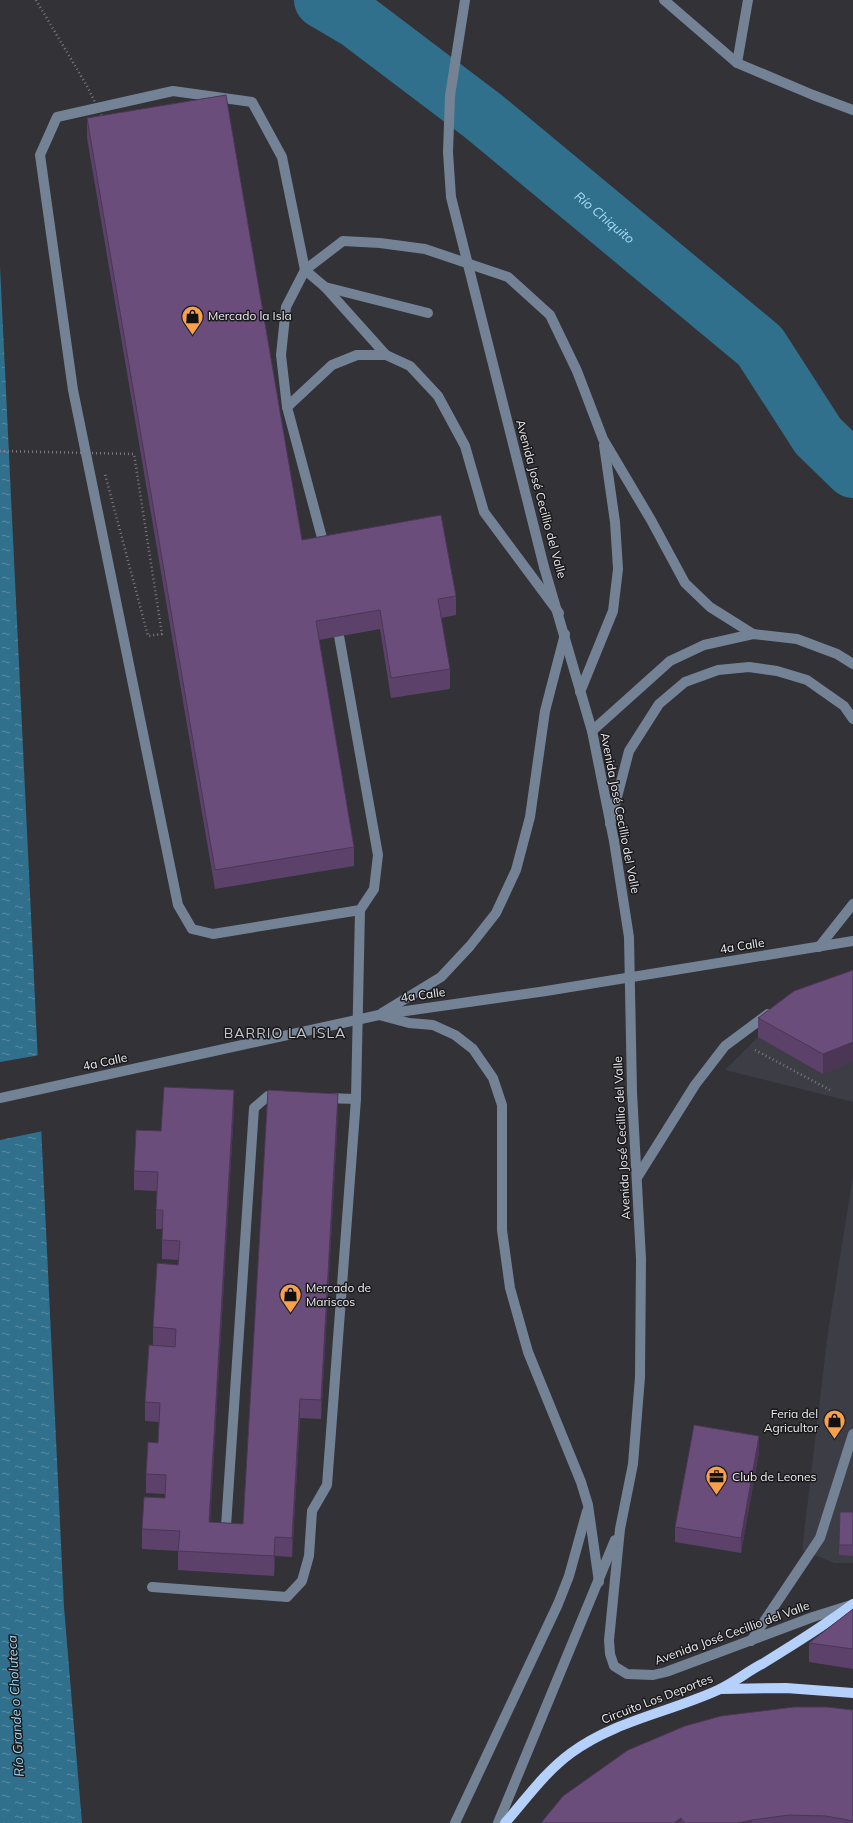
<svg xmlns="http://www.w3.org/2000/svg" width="853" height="1823" font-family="Mulish,sans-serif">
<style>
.built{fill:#3d3d46}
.water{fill:url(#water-ripples)}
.pier{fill:#323237}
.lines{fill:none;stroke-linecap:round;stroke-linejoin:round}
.river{stroke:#31708d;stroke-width:56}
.path{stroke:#7c7c80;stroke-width:2.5;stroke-dasharray:1 3;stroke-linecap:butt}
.minor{stroke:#748296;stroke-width:10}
.major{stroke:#b4d0fb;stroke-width:10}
.path-bridge{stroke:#7c7c80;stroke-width:2.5;stroke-dasharray:1 3;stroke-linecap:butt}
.minor-bridge{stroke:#748296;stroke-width:10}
.wall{fill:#5c426a}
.shaded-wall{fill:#4b3656}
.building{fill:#6b4d7b;stroke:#4b3656}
.labels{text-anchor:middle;stroke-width:3;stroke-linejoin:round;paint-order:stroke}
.poi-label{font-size:12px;fill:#ededf0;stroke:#1a1a1d;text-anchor:start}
.street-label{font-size:12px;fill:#ededf0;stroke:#1a1a1d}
.water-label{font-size:13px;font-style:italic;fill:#a5d9f4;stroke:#1a1a1d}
.quarter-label{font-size:14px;letter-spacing:1px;fill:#c7c7cd;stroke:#1a1a1d}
</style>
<defs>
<pattern id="water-ripples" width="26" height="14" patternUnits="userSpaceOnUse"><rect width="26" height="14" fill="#31708d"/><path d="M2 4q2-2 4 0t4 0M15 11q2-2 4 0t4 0" fill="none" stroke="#598ca3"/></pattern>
</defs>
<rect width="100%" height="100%" fill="#323237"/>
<g class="built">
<path d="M853 990V1102L725 1070 758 1037 794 1010Z"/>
<path d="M853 1176V1563H834L802 1550 828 1332Z"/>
</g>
<path class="water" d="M0 266 64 1607 82 1823H0Z"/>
<path class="pier" d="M40 1055 43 1131 0 1140V1062Z"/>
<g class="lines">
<path class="river" id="s1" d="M322 0 356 20 483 116 760 346 818 436 853 470"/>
<path class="path" d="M755 1050 832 1091"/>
<g class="minor">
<path d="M664 0 737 63 813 95 853 110"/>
<path d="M737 63 748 0"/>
<path d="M325 287 428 313"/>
<path d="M287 407 332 365 357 355H386L410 366 438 396 465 446 484 512 559 613"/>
<path d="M325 549 287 407 281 355 286 307 305 270 343 241 380 243 425 249 508 277 550 315 577 371 603 439 651 520 685 583 710 607 753 634"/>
<path d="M544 567 592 731 614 841"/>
<path d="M339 636 378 855 374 889 360 910 213 934 192 929 178 905 73 390 40 155 57 117 173 91 252 102 282 157 305 270 325 287 386 355"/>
<path d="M580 692 613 611 618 569 615 522 604 445"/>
<path d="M592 731 670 661 704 645 753 634 797 639 837 654 853 664"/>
<path d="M610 824 629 751 659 704 685 682 718 670 749 667 777 671 807 680 844 706 853 719"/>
<path d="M819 947 853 904"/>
<path d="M382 1013 441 977 470 946 496 913 516 870 530 817 545 711 565 634"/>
<path d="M385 1014 546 991 853 941"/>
<path d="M379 1015 409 1023 433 1025 455 1035 473 1049 493 1078 502 1105V1230L510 1288 528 1352 581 1482 588 1505 599 1582"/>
<path d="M632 1092 641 1259 640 1377 633 1464 620 1529 609 1640 610 1654 614 1666 627 1674 653 1675 666 1672 813 1617 851 1605"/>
<path d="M326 1098 356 1099"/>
<path d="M638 1176 695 1085 725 1046 768 1014"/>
<path d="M226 1526 254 1108 268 1096H280"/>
<path d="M152 1587 287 1597 302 1581 309 1556 312 1511 327 1485 356 1099 360 910"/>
<path d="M751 1641 820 1538 853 1434"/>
<path d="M455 1823 558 1604 569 1576 587 1511"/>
<path d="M498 1823 615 1540"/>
</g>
<g class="major">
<path d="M721 1689 786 1688 853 1693"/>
<path d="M505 1823C526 1799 545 1772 571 1753 614 1721 670 1712 718 1690 733 1683 747 1672 762 1664 793 1645 824 1626 853 1604"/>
</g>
<g class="path-bridge">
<path d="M36 0 87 86 103 119"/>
<path d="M0 451 134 454 162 634 148 636 105 474"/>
</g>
<g class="minor-bridge">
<path d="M465 0 450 96 448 152 451 197 544 567"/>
<path d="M614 841 629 937 632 1092"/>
<path d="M0 1098 379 1015"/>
</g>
</g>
<g class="wall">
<path d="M87 118 302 540 456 596V615L441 618 450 669V689L391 698 380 629 319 640 354 847V866L215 889 87 138Z"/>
<path d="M853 970V1061L823 1074 758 1037V1018Z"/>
<path d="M234 1109 210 1522 243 1524 338 1113 321 1419 300 1418 292 1557 275 1556 274 1576 178 1570V1551L142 1549V1529L165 1498V1494L146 1493V1474L158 1443 159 1422 145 1421V1402L153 1346V1327L178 1265V1260L162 1259V1229H156V1210L157 1191 134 1190V1171L161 1131Z"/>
<path d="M759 1452 741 1553 675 1542V1527Z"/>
<path d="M840 1512H853V1556L839 1555Z"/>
<path d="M853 1609V1669L809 1662V1643Z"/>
<path d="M853 1710V1823H541Z"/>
</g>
<g class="shaded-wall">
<path d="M853 1042V1061L823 1074V1054Z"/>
<path d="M234 1090V1109L209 1541V1522Z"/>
<path d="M338 1094V1113L321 1419V1400Z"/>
<path d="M300 1399V1418L292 1557V1538Z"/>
<path d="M759 1436V1452L741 1553V1538Z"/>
<path d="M275 1537V1556L274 1576V1556Z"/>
<path d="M681 1818V1823H674Z"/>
<path d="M752 1820V1823H737Z"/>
</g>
<g class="building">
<path d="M226 95 302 540 441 515 456 596 438 599 450 669 391 678 380 610 316 621 354 847 215 870 87 118Z"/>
<path d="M853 970V1042L823 1054 758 1018 794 991Z"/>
<path d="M164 1087 234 1090 209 1522 243 1524 268 1090 338 1094 321 1400 300 1399 292 1538 275 1537 274 1556 178 1551 180 1531 142 1529 144 1497 165 1498 166 1475 146 1474 148 1442 158 1443 160 1403 145 1402 149 1345 175 1347 176 1329 153 1327 157 1263 178 1265 180 1241 162 1240 163 1210H156L158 1172 134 1171 136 1130 161 1131Z"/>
<path d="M694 1425 759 1436 741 1538 675 1527Z"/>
<path d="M840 1512H853V1545H839Z"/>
<path d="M853 1609V1649L809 1643Z"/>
<path d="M794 1707H827L853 1710V1821L826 1816 789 1815 752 1820 737 1823H685L681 1818 674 1823H541L563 1796 628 1750 685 1726 721 1716Z"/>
</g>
<defs>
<symbol id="shop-pin" viewBox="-11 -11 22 30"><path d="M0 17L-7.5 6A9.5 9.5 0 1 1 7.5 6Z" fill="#f7a14a" stroke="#1a1a1d"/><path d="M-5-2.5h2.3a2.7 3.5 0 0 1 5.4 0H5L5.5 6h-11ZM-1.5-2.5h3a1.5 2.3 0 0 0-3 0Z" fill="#111"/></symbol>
<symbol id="office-pin" viewBox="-11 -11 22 30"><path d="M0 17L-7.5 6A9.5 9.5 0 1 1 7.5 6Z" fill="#f7a14a" stroke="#1a1a1d"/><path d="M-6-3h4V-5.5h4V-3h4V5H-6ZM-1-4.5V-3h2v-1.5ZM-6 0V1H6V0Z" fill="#111"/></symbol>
</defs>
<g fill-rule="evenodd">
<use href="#shop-pin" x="180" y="304" width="25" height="34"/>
<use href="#shop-pin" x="278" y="1282" width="25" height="34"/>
<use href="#shop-pin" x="822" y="1408" width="25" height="34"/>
<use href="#office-pin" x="704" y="1464" width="25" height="34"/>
</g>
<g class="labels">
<g class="poi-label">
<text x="208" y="320">Mercado la Isla</text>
<text x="306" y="1292">Mercado de<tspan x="306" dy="14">Mariscos</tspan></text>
<text x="818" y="1418" text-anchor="end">Feria del<tspan x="818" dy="14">Agricultor</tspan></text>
<text x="732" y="1481">Club de Leones</text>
</g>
<g class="street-label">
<text transform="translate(541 499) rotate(75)" y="4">Avenida José Cecillio del Valle</text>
<text transform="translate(620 813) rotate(79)" y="4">Avenida José Cecillio del Valle</text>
<text transform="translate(742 946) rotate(-9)" y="4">4a Calle</text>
<text transform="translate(423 995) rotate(-8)" y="4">4a Calle</text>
<text transform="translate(105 1062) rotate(-12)" y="4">4a Calle</text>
<text transform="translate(622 1138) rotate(-93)" y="4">Avenida José Cecillio del Valle</text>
<text transform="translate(732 1633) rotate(-20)" y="4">Avenida José Cecillio del Valle</text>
<text transform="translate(657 1699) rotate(-21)" y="4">Circuito Los Deportes</text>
</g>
<g class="water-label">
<text dy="5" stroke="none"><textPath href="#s1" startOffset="357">Río Chiquito</textPath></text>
<text transform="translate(15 1706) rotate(-93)" y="5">Río Grande o Choluteca</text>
</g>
<g class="quarter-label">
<text x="285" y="1038">BARRIO LA ISLA</text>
</g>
</g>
</svg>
